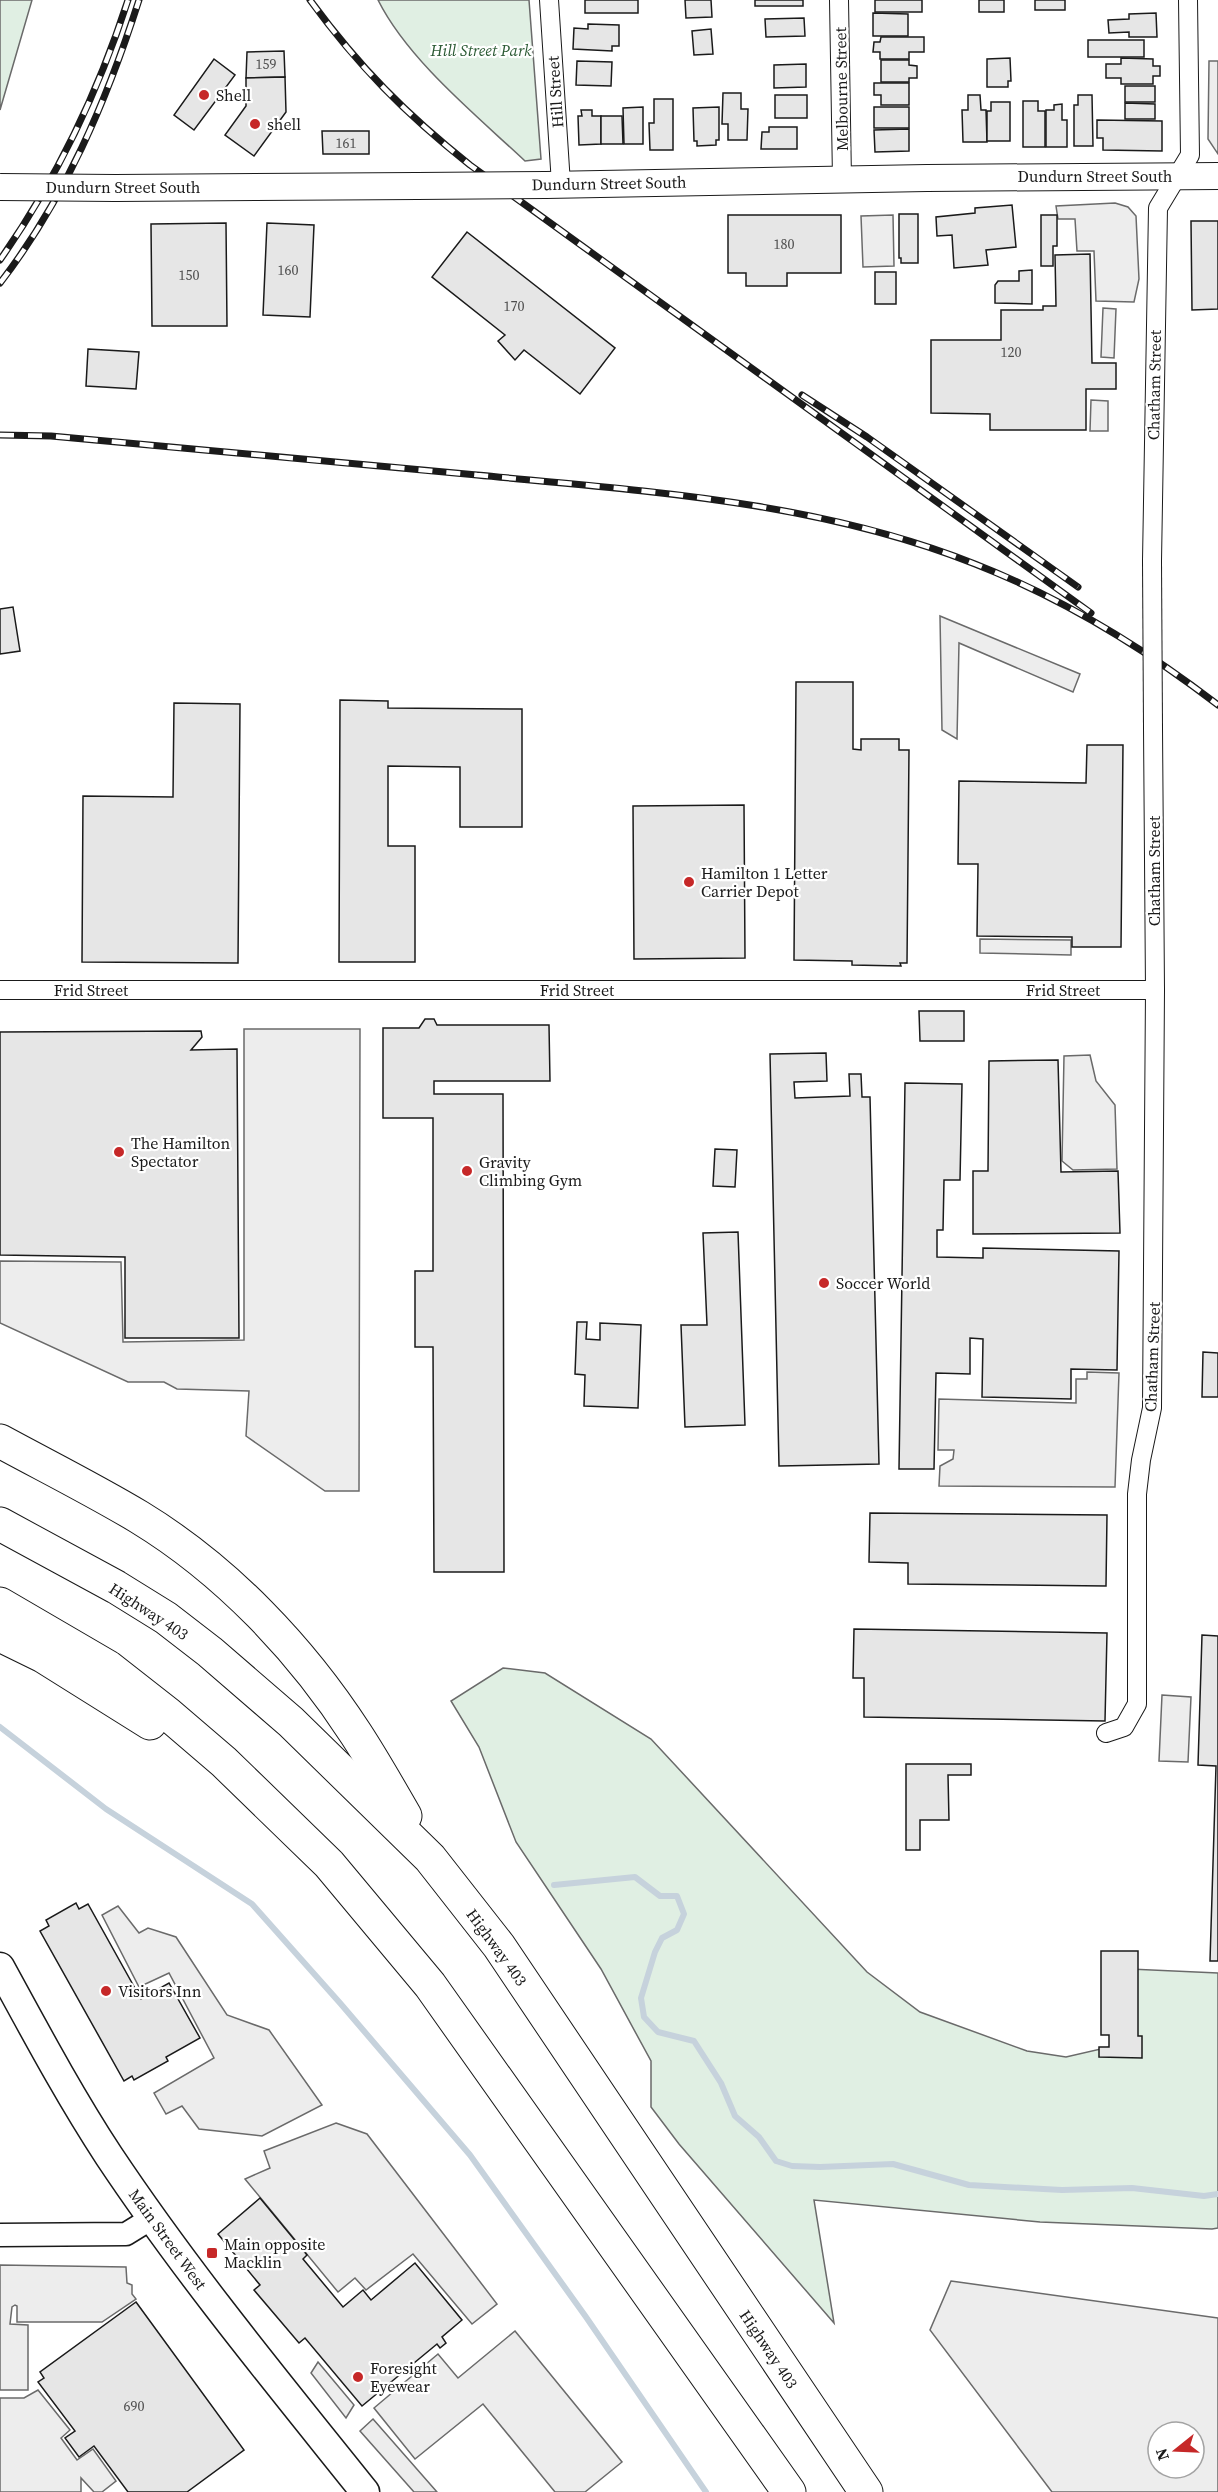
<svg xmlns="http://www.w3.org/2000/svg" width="1218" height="2492" font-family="'Source Serif 4',serif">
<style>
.green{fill:#e0efe3;stroke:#6a6a6a;stroke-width:1.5}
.parking{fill:#ededed;stroke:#6a6a6a;stroke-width:1.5;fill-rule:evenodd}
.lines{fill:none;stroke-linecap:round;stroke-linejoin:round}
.stream{stroke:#c6d2dc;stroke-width:6}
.building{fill:#e6e6e6;stroke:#1a1a1a;stroke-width:1.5}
.minor-casing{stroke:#1a1a1a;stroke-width:20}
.tertiary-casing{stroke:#1a1a1a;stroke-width:25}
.secondary-casing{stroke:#1a1a1a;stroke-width:28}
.primary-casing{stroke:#1a1a1a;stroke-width:31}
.motorway-casing{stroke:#1a1a1a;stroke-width:35}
.minor{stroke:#fff;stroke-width:18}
.tertiary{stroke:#fff;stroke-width:22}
.secondary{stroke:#fff;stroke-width:26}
.primary{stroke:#fff;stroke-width:28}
.motorway{stroke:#fff;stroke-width:33}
.rail-casing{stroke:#1a1a1a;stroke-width:7}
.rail{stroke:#fff;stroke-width:4.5;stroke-dasharray:14;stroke-linecap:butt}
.minor-bridge-casing{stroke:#1a1a1a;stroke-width:20;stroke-linecap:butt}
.secondary-bridge-casing{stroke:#1a1a1a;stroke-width:28;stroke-linecap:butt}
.minor-bridge{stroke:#fff;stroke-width:18}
.secondary-bridge{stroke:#fff;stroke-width:26}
.poi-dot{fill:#c62828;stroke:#fff;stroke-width:2}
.labels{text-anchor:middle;stroke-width:4.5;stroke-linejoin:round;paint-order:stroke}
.number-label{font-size:14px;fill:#4d4d4d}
.park-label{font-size:16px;font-style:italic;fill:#2b5a34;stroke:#fff}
.street-label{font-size:16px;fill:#1a1a1a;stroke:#fff}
.poi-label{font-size:16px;fill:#1a1a1a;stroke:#fff;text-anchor:start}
</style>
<rect width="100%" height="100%" fill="#fff"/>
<g class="green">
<path d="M0 0H32L0 110Z"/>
<path d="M378 0H529L541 159 525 161C476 115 408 60 378 0Z"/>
<path d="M503 1668 545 1673 651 1739 867 1972 920 2012 1027 2051 1066 2057 1127 2043 1130 1969 1218 1973V2228L1212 2229 1040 2222 814 2200 834 2323 679 2144 651 2107V2061L601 1969 516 1842 479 1747 451 1701Z"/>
</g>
<g class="parking">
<path d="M1209 61H1218V154L1208 139Z"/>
<path d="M1115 203 1128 207 1136 216 1139 279 1134 302 1096 301 1094 251H1077L1075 219H1058L1056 206Z"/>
<path d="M893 215 894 266 863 267 861 216Z"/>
<path d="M1103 308 1116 309 1114 358 1101 357Z"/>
<path d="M1091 400 1108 401V431H1090Z"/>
<path d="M940 616 1080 674 1073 692 959 643 957 739 942 730Z"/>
<path d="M980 939 1071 940V955L980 953Z"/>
<path d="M244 1029H360L359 1491H325L246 1436 249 1391 177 1389 164 1382H128L0 1323V1261L121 1262 123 1342 244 1340Z"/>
<path d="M1090 1055 1096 1081 1115 1105 1117 1169 1073 1170 1062 1161 1064 1056Z"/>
<path d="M1087 1372 1119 1373 1115 1487 939 1486 940 1466 953 1459 954 1450H938L939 1399 1076 1403V1379H1087Z"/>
<path d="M1162 1695 1191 1697 1188 1762 1159 1761Z"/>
<path d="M118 1906 139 1933 148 1928 176 1937 227 2015 269 2030 322 2105 262 2136 199 2129 182 2106 166 2114 154 2093 214 2058 169 1973 139 1987 102 1915Z"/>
<path d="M336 2123 367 2134 497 2304 472 2324 413 2254 366 2290 355 2278 338 2292 245 2179 270 2168 264 2151Z"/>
<path d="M0 2265 126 2267 127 2283 132 2285V2294L136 2299 102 2322H17V2306L15 2305 12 2307 10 2324 28 2325V2390H0Z"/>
<path d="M951 2281 1218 2318V2492H1052L930 2330ZM1158 2432H1194V2468H1158Z"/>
<path d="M515 2331 622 2462 585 2492H555L483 2404 415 2459 374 2408 438 2354 458 2378Z"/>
<path d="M318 2362 354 2405 346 2418 311 2373Z"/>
<path d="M38 2390 70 2430 61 2438 77 2460 93 2449 116 2481 102 2492H94L81 2478V2492H0V2398H24Z"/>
<path d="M373 2419 437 2492H414L360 2431Z"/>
</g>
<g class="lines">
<g class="stream">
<path d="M0 1727 106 1809 252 1904 340 2003 470 2155 586 2317 706 2492"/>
<path d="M554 1885 635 1877 660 1896H677L684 1914 677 1930 662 1938 655 1952 641 1998 644 2017 658 2032 694 2041 721 2083 735 2116 759 2137 776 2161 792 2166 820 2167 893 2164 969 2185 1062 2190 1132 2188 1204 2196 1218 2194"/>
</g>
</g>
<g class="building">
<rect x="585" y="0" width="53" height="13"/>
<path d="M685 0H711L712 17 686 18Z"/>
<rect x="755" y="0" width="48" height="6"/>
<rect x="875" y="0" width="47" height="12"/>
<rect x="979" y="0" width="25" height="12"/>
<rect x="1035" y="0" width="30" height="10"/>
<path d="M873 13 908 14V36H873Z"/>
<path d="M1156 13 1157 37H1129V32L1109 33 1108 20 1129 19V14Z"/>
<path d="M804 18 805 36 766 37 765 19Z"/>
<path d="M588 24 619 25V46H612V51L573 49 574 28 588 29Z"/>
<path d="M711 29 713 54 694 55 692 31Z"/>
<path d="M881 37H924V52H909V59H880V52H873L874 42H880Z"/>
<rect x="1088" y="40" width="56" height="17"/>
<path d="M284 51 285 77 246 78 247 52Z"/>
<path d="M1010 58 1011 81H1008V87H987V59Z"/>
<path d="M1121 58 1153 59V66H1160V76H1153V84H1121V78H1106V64H1121Z"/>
<path d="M214 59 235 75 194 130 174 115Z"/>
<path d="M881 60H909V65L917 66V78H909V82H881Z"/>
<path d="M577 61 612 62 611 86 576 85Z"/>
<path d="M806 64V87L774 88V65Z"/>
<path d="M285 77 286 112 254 156 225 135 246 106V78Z"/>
<path d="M874 83H909V105H881V95H874Z"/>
<rect x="1125" y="86" width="30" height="16"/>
<path d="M723 93H741V109H748L747 140H728V124H722Z"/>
<rect x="775" y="95" width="32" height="23"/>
<path d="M968 95H980L981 110H986L987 142H963L962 110H968Z"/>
<path d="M1078 95H1092L1093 146H1074V105H1078Z"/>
<path d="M654 99H673V150H650L649 123H654Z"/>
<path d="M1023 101H1038V111H1045V147H1023Z"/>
<path d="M991 102H1010V141H987V111H991Z"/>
<path d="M1125 103 1155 104V119H1125Z"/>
<path d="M1062 104V120H1067V147H1046V110H1054V105Z"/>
<path d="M643 107V144H624L623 108Z"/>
<path d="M719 107V140H716V145L697 146V141H694L693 108Z"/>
<rect x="874" y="107" width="35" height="21"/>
<path d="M581 110H592V116H601V144L579 145 578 116H582Z"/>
<path d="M601 116H622L623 144H601Z"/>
<path d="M1097 120 1162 121V151L1103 150V138H1097Z"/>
<path d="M769 127H797V149H761L762 132H769Z"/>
<path d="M909 129V151L875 152 874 130Z"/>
<path d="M322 131H369V154H323Z"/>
<path d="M1012 205 1016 247 986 250 988 265 954 268 952 235 937 236 936 217 975 213V208Z"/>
<path d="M899 214H918V263H901V258H899Z"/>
<path d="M728 215H841V273H787V286H746V273H728Z"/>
<path d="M1041 215H1057V246H1053V266H1041Z"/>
<path d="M1191 221H1218V309L1192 310Z"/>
<path d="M226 223 227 326H152L151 224Z"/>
<path d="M267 223 314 225 310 317 263 315Z"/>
<path d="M467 232 615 348 580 394 524 350 515 360 498 341 505 335 432 277Z"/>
<path d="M1090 254 1092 363H1116V389H1086V430H990V414L931 413V340H1001V310H1043V306H1056L1055 255Z"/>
<path d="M1032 270V304L995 303V285L998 281H1019V271Z"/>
<rect x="875" y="272" width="21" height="32"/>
<path d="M88 349 139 352 136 389 86 386Z"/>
<path d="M13 607 20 651 0 654V609Z"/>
<path d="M796 682H853V749L861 750V739H899V750H909L907 963H900L901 966 852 965V961L794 960Z"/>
<path d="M340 700 388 701V708L522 709V827H460V767L388 766V846H415V962H339Z"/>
<path d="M174 703 240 704 238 963 82 962 83 796 173 797Z"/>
<path d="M1087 745H1123L1121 947H1072V937L977 936 978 864H958L959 781 1086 783Z"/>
<path d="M744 805 745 958 634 959 633 806Z"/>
<path d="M919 1011H964V1041H920Z"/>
<path d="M425 1019H434L437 1025H549L550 1081H434V1094H503L504 1572H434L433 1347H415V1271H433V1118H383V1028H419Z"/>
<path d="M201 1031 202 1037 191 1050 237 1049 239 1338H125V1257L0 1255V1032Z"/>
<path d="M826 1053 827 1081 794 1082 795 1098 850 1096 849 1074H861L862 1097H870L879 1464 779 1466 770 1054Z"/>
<path d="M1058 1060 1061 1172 1118 1171 1120 1233 973 1234V1171H988L989 1061Z"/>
<path d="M905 1083 962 1084 960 1180H944L943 1230H937V1257L983 1258V1248L1119 1251 1117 1370 1071 1369V1399L982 1397 983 1339 970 1338V1374L936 1373 934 1469H899Z"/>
<path d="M715 1149 737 1150 735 1187 713 1186Z"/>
<path d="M738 1232 745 1425 685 1427 681 1325H707L703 1233Z"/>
<path d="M577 1322H587L586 1339 600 1340V1323L641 1325 638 1408 584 1406 585 1375 575 1374Z"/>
<path d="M1203 1352 1218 1353V1397H1202Z"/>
<path d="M870 1513 1107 1515 1106 1586 908 1584V1563L869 1562Z"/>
<path d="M854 1629 1107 1633 1105 1721 864 1717V1678H853Z"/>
<path d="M1202 1635 1218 1636V1961H1210L1216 1766 1198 1765Z"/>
<path d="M906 1764H971V1775H948L949 1820H920V1850H906Z"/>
<path d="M76 1903 79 1909 88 1904 141 1999 169 1983 200 2038 166 2057 168 2061 134 2080 132 2076 124 2081 40 1931 49 1926 46 1920Z"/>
<path d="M1101 1951H1138V2036H1142V2058L1099 2057V2047H1109V2035H1101Z"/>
<path d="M260 2198 307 2255 303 2259 343 2307 363 2290 371 2300 415 2263 462 2320 442 2337 446 2343 440 2348 437 2344 362 2406 305 2338 299 2343 254 2290 260 2285 218 2234Z"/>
<path d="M136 2302 244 2450 187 2492H128L94 2446 79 2457 65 2438 75 2431 38 2382 44 2378 40 2372Z"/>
</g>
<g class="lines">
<defs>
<g id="minor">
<path d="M549 0 561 184"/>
<path d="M839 0 842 179"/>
<path d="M1152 561 1158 208 1190 155 1188 0"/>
<path d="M0 990H1155"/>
<path d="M1106 1733 1124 1727 1137 1704V1494L1141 1460 1152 1408 1155 990 1153 728"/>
</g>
<path id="tertiary" d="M0 2235 126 2234 152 2218"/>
<g id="secondary">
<path d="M546 185 927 178 1218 176"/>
<path d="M115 188 417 186"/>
</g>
<path id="primary" d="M0 1967C35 2031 69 2095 109 2156 187 2273 277 2382 365 2492"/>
<g id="motorway">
<path d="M0 1441C46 1466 94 1490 139 1517 226 1570 301 1649 356 1734 373 1760 389 1788 405 1816"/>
<path d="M0 1524 116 1587 166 1618 210 1652 291 1722 430 1858 499 1946 866 2492"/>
<path d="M0 1604 108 1667 168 1714 224 1762 329 1864 430 1985 789 2492"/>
<path d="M0 1635 43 1656 150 1723"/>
</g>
</defs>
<use href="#minor" class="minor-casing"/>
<use href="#tertiary" class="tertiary-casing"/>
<use href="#secondary" class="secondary-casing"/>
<use href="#primary" class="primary-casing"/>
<use href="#motorway" class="motorway-casing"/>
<use href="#minor" class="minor"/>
<use href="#tertiary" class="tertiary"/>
<use href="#secondary" class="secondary"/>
<use href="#primary" class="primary"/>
<use href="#motorway" class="motorway"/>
<defs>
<g id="rail">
<path d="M310 0C359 67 406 114 470 165L1091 613"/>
<path d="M0 260C56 180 98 93 128 0"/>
<path d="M0 283C65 199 107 100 139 0"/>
<path d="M802 395 867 437 1078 587"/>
<path d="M0 435 51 436C193 449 335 462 477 475 645 491 817 501 975 564 1062 598 1144 648 1218 705"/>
</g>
</defs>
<use href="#rail" class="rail-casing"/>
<use href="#rail" class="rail"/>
<defs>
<path id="minor-bridge" d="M1152 561 1153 728"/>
<g id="secondary-bridge">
<path d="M417 186 546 185"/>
<path d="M0 187 115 188"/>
</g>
</defs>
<use href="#minor-bridge" class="minor-bridge-casing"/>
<use href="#secondary-bridge" class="secondary-bridge-casing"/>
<use href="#minor-bridge" class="minor-bridge"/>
<use href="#secondary-bridge" class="secondary-bridge"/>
</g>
<g class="poi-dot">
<circle cx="204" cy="95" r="6"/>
<circle cx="255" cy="124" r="6"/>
<circle cx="689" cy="882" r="6"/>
<circle cx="119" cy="1152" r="6"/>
<circle cx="467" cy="1171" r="6"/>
<circle cx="824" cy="1283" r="6"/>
<circle cx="106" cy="1991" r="6"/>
<rect x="206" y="2247" width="12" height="12" rx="3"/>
<circle cx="358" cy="2377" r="6"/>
</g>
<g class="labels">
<g class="number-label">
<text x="266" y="69">159</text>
<text x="346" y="148">161</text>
<text x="784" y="249">180</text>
<text x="288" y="275">160</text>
<text x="189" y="280">150</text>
<text x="514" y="311">170</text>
<text x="1011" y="357">120</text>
<text x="134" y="2411">690</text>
</g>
<g class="park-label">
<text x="481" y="56">Hill Street Park</text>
</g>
<g class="street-label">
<text transform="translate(841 89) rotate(-91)" y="6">Melbourne Street</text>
<text transform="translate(555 92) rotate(-94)" y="6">Hill Street</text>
<text x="1095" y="182">Dundurn Street South</text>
<text transform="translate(609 183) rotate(-1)" y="6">Dundurn Street South</text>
<text x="123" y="193">Dundurn Street South</text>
<text transform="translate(1154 385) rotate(-89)" y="6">Chatham Street</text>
<text transform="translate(1154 871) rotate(-90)" y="6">Chatham Street</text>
<text x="91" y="996">Frid Street</text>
<text x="577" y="996">Frid Street</text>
<text x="1063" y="996">Frid Street</text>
<text transform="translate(1152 1357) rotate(-88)" y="6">Chatham Street</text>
<text transform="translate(149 1611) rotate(33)" y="6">Highway 403</text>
<text transform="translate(497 1947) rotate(54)" y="6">Highway 403</text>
<text transform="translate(168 2239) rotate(54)" y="6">Main Street West</text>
<text transform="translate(769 2349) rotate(56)" y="6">Highway 403</text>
</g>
<g class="poi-label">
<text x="216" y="101">Shell</text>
<text x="267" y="130">shell</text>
<text x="701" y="879">Hamilton 1 Letter<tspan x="701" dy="18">Carrier Depot</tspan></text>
<text x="131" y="1149">The Hamilton<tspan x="131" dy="18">Spectator</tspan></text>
<text x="479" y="1168">Gravity<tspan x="479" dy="18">Climbing Gym</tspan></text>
<text x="836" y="1289">Soccer World</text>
<text x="118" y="1997">Visitors Inn</text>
<text x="224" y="2250">Main opposite<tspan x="224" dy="18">Macklin</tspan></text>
<text x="370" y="2374">Foresight<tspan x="370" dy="18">Eyewear</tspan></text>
</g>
</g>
<g transform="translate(1176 2450) rotate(252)"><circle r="28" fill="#ffffff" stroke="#a3a3a3" stroke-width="1.5"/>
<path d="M0-4.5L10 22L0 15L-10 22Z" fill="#c62828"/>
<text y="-9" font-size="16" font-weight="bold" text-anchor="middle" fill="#1a1a1a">N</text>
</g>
</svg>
